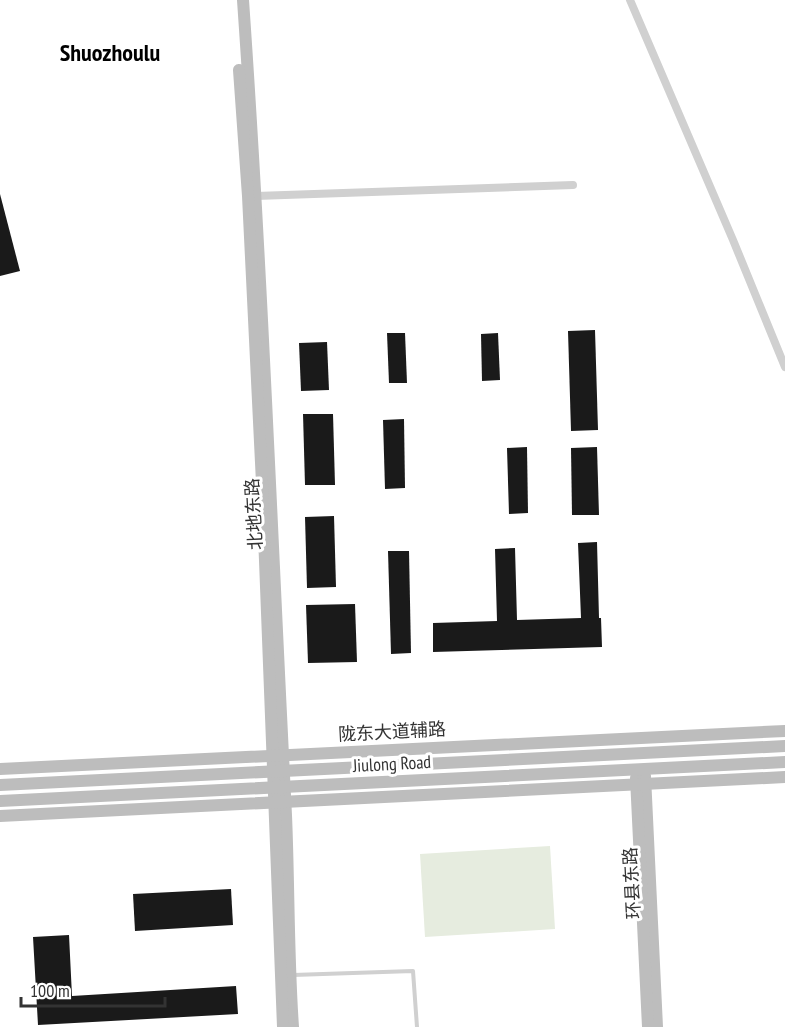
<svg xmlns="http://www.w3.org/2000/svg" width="785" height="1027" font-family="'PT Sans Narrow','Noto Sans SC',sans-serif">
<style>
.green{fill:#e6ecdf}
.building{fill:#1a1a1a}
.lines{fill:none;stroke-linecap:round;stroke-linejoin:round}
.lane{stroke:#d0d0d0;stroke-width:4}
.street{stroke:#d0d0d0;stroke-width:8}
.secondary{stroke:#bdbdbd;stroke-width:12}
.labels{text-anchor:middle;stroke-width:6;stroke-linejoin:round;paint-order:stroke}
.street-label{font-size:18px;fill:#333;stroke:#fff}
.district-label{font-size:24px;font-weight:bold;fill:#000;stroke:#fff}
</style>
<rect width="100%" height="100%" fill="#fff"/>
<path class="green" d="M550 846 555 929 425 937 420 854Z"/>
<g class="building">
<path d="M0 194 20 271 0 276Z"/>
<path d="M595 330 598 430 571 431 568 331Z"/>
<path d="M387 333H405L407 383H389Z"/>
<path d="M498 333 500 380 482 381 481 334Z"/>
<path d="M327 342 329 390 301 391 299 343Z"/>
<path d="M303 414H333L335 485H305Z"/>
<path d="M404 419 405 488 385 489 383 420Z"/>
<path d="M527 447 528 513 509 514 507 448Z"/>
<path d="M597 447 599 515H572L571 448Z"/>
<path d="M334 516 336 587 307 588 305 517Z"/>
<path d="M597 542 599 618H601L602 647 433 652V623L497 621 495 549 515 548 517 620 581 618 578 543Z"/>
<path d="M388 551H409L411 653 391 654Z"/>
<path d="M355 604 357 662 308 663 306 605Z"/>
<path d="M231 889 233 925 135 931 133 894Z"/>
<path d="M69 935 72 996 236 986 238 1014 38 1025 33 937Z"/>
</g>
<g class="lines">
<path class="lane" d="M293 975 413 971 417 1027"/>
<g class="street">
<path d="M630 0 733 240 785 367"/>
<path d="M256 196 573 185"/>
</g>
<g class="secondary">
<path d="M243 0C262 272 272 543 286 815 289 886 288 956 293 1027"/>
<path d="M239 70 248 196 262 483 283 1027"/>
<path d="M0 769 785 731"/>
<path d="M645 776 657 1027"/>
<path d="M636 778 648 1027"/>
<path d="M0 785 785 746"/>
<path d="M0 801 785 762"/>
<path d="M0 816 785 777"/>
</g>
</g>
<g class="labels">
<g class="street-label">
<text transform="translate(254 514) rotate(-93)" y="6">北地东路</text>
<text transform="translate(392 732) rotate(-3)" y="6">陇东大道辅路</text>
<text transform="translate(392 764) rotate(-3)" y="6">Jiulong Road</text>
<text transform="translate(632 883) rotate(-93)" y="6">环县东路</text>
</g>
<g class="district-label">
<text x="110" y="61">Shuozhoulu</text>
</g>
</g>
<path d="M21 997v9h144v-9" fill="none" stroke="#333333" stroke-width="3"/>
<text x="30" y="997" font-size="18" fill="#333333" stroke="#ffffff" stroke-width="4.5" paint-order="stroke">100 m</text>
</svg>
